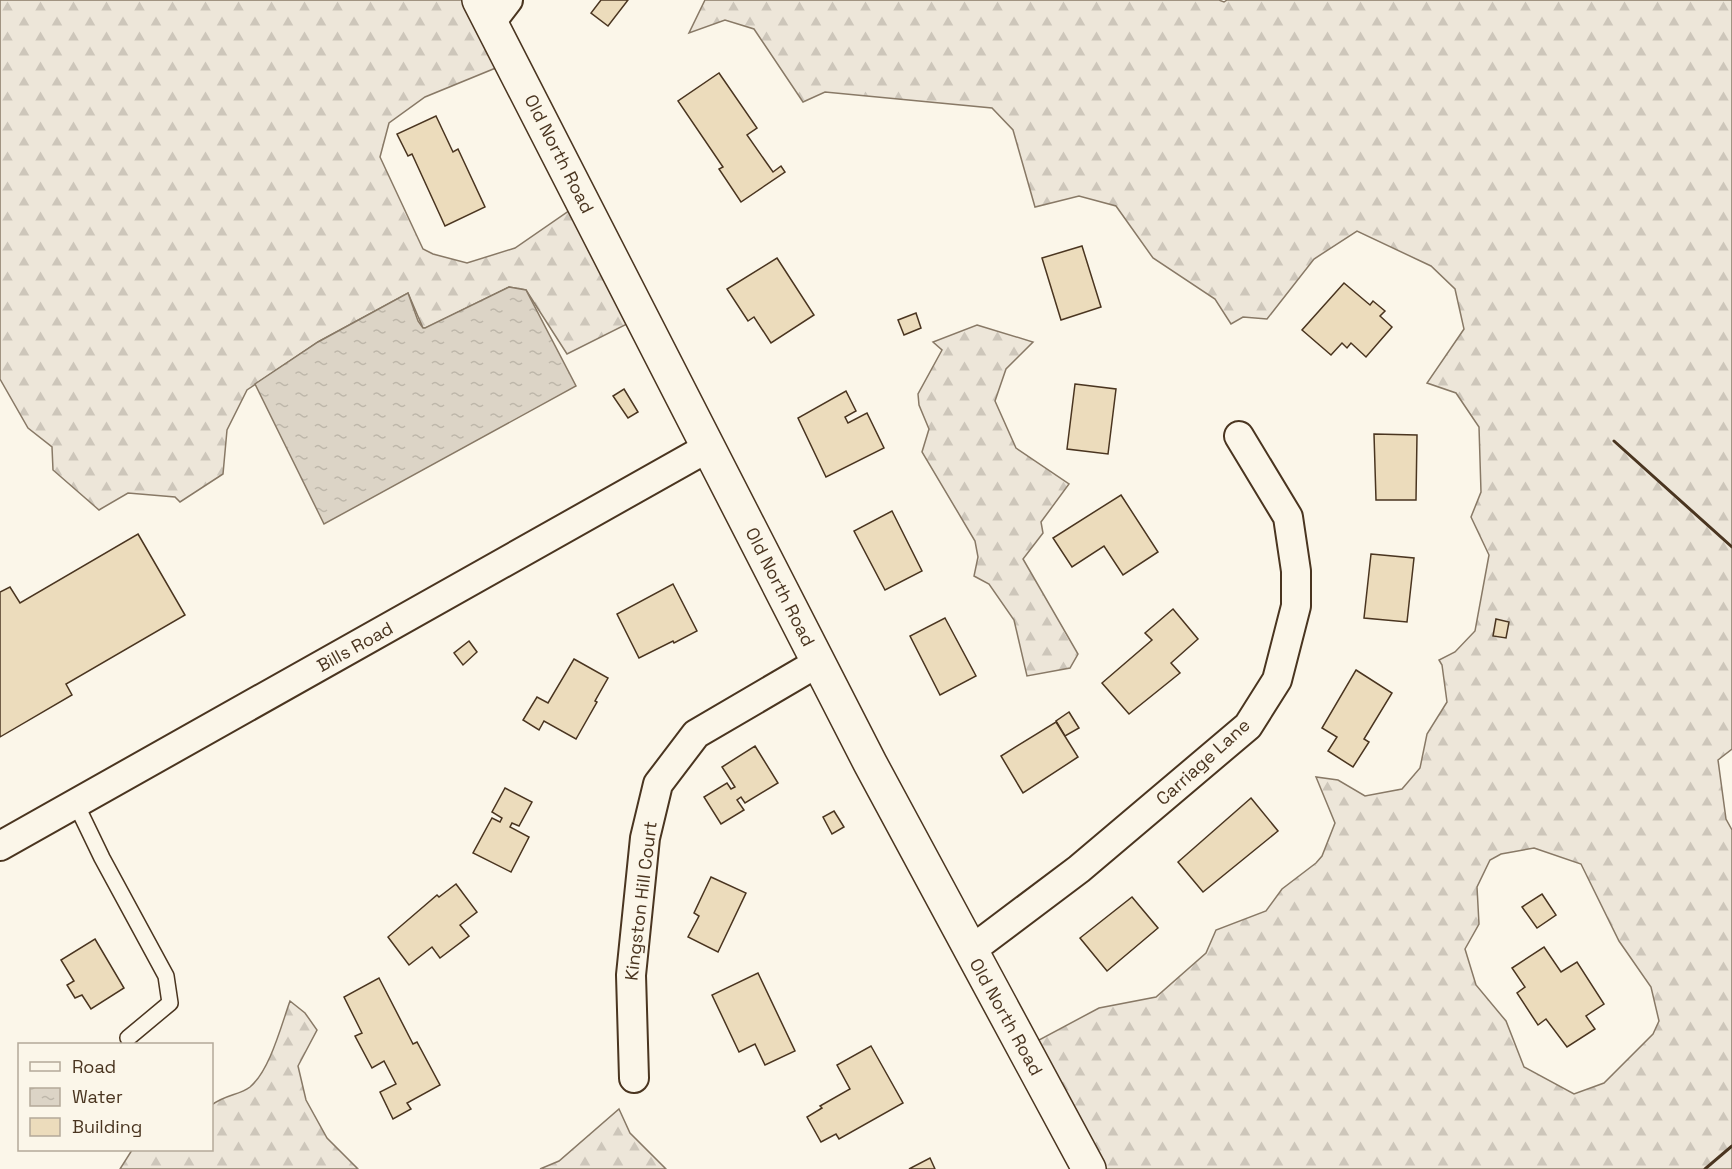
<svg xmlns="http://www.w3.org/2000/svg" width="1732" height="1169" font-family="'Space Grotesk',sans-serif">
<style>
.forest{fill:url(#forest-firs);stroke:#887966;stroke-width:1.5;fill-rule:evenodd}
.water{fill:url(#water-ripples);stroke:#887966;stroke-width:1.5}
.building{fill:#ecdcbc;stroke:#4a3520;stroke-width:1.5}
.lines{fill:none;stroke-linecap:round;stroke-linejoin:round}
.service-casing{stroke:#4a3520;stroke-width:18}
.minor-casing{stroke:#4a3520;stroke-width:32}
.tertiary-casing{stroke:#4a3520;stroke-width:36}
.service{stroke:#fbf6e9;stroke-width:15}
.minor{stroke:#fbf6e9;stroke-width:28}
.tertiary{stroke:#fbf6e9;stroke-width:33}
.wall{stroke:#4a3520;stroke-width:3}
.labels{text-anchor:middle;stroke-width:4.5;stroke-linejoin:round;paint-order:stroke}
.street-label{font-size:18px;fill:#4a3520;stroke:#fbf6e9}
</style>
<defs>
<pattern id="forest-firs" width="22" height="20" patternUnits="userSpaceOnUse" patternTransform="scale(1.5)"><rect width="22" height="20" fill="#ede6d9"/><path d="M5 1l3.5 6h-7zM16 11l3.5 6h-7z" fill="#cdc6ba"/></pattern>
<pattern id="water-ripples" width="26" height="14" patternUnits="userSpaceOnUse" patternTransform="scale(1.5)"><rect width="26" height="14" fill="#dcd4c6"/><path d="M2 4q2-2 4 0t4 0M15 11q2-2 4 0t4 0" fill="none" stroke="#beb7aa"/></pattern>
</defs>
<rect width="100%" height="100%" fill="#fbf6e9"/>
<g class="forest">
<path d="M0 0H475L503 65 425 97 389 123 380 157 423 249 433 254 467 263 515 248 579 204 629 323 567 354 526 290 509 287 426 328H423L408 293 318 342 247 390 227 430 223 474 180 502 175 497 128 493 99 510 53 470 52 447 28 428 0 379Z"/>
<path d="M705 0H1219L1224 2 1227 0H1732V749L1718 760 1726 819 1732 830V1169H1088L1024 1048 1099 1008 1156 997 1206 953 1216 930 1266 911 1282 889 1316 863 1322 856 1335 823 1316 777 1338 780 1365 796 1402 789 1420 768 1427 734 1447 702 1442 665 1439 660 1455 652 1475 631 1489 555 1471 517 1481 492 1479 427 1456 393 1427 383 1464 329 1455 289 1431 266 1357 231 1314 259 1267 319 1243 317 1231 324 1215 299 1153 258 1116 206 1079 196 1035 207 1013 130 992 108 825 92 803 102 754 29 725 20 689 33ZM1534 848 1581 864 1619 941 1651 987 1659 1021 1653 1034 1604 1083 1574 1094 1524 1067 1506 1021 1476 985 1465 949 1479 924 1477 887 1490 860 1501 854Z"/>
<path d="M977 325 1033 342 1006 369 995 401 1016 448 1069 484 1041 522 1043 533 1023 559 1078 654 1070 668 1027 676 1014 620 989 584 974 576 978 557 975 541 922 452 929 429 919 405 918 394 942 350 933 342Z"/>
<path d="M290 1001 305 1013 317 1030 298 1066 306 1100 327 1138 358 1169H120L132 1150H212V1105C224 1095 240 1095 250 1087 270 1070 281 1026 290 1001Z"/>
<path d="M619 1109 630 1133 666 1169H540L559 1161Z"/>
</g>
<path class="water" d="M509 287 526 290 576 386 324 524 255 384 318 342 408 293 418 321 423 328H425Z"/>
<g class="building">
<path d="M601 0H628L608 26 591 13Z"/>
<path d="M719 73 757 128 747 135 773 172 781 166 785 172 741 202 719 169 723 167 678 101Z"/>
<path d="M436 116 453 152 458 149 485 207 445 226 412 154 408 156 397 134Z"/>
<path d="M1082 246 1101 307 1061 320 1042 258Z"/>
<path d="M777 258 814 315 771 343 754 317 748 321 727 289Z"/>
<path d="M1344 283 1370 305 1373 301 1385 311 1380 316 1392 327 1366 357 1351 343 1347 348 1342 343 1331 355 1302 330Z"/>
<path d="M916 313 921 328 904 335 898 320Z"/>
<path d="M1075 384 1116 389 1108 454 1067 449Z"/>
<path d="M624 389 638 412 628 418 613 396Z"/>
<path d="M846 391 856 411 845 417 848 423 867 413 884 448 826 477 798 418Z"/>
<path d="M1374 434 1417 435 1416 500H1376Z"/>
<path d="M1121 495 1158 552 1123 575 1104 546 1072 567 1053 538Z"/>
<path d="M892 511 922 571 885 590 854 531Z"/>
<path d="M138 534 185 615 66 684 72 695 0 737V592L10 587 20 603Z"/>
<path d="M1371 554 1414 558 1407 622 1364 618Z"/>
<path d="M673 584 697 631 674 643 673 641 639 658 617 614Z"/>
<path d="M1173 609 1198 639 1171 663 1180 673 1129 714 1102 683 1152 640 1145 633Z"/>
<path d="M945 618 976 676 940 695 910 636Z"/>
<path d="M1496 619 1509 622 1506 638 1493 636Z"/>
<path d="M469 641 477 652 463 665 454 653Z"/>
<path d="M574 659 608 678 595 701 597 702 576 739 544 721 539 730 523 720 537 697 548 703Z"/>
<path d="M1356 670 1392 693 1364 739 1369 742 1353 767 1328 751 1337 737 1322 728Z"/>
<path d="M1069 712 1079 728 1065 736 1056 721Z"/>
<path d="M1056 722 1078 757 1023 793 1001 756Z"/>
<path d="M755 746 778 783 745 803 741 797 737 800 744 810 721 824 704 797 727 783 731 789 735 787 722 767Z"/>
<path d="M505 788 532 802 519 826 512 823 510 827 529 837 511 872 473 853 492 818 500 822 502 818 492 812Z"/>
<path d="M1251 798 1278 831 1203 892 1178 862Z"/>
<path d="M834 811 844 827 832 834 823 817Z"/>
<path d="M711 877 746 893 718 952 688 937 699 916 694 913Z"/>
<path d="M456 884 477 912 460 925 469 936 440 958 432 947 409 965 388 937 437 895 439 897Z"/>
<path d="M1542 894 1556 915 1537 928 1522 907Z"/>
<path d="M1132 897 1158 928 1107 971 1080 938Z"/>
<path d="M95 939 124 988 91 1009 82 995 75 998 67 985 74 981 61 960Z"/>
<path d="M1544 947 1561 972 1577 962 1604 1004 1586 1016 1595 1029 1567 1047 1546 1019 1538 1025 1517 993 1525 987 1512 968Z"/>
<path d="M758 973 795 1051 765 1065 755 1044 739 1052 712 995Z"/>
<path d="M379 978 413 1044 417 1042 440 1085 407 1103 411 1109 393 1119 380 1092 396 1084 384 1061 372 1068 355 1036 362 1033 344 997Z"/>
<path d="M871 1046 903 1103 839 1139 836 1134 821 1142 807 1117 822 1108 820 1106 850 1089 837 1065Z"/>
<path d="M930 1158 935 1169H909Z"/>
</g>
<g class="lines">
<defs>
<path id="service" d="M76 804 102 858 166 976 170 1003 128 1038"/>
<g id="minor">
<path d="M491 22 508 0"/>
<path d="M0 846 709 447"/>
<path d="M970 951 1079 869 1248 726 1277 680 1296 606V571L1288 517 1239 436"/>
<path d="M634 1078 631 975 645 838 658 784 696 734 819 662"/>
</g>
<path id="tertiary" d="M479 0 870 763 1089 1169"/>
</defs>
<use href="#service" class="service-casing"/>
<use href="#minor" class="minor-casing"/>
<use href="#tertiary" class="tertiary-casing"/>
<use href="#service" class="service"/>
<use href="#minor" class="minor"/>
<use href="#tertiary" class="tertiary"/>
<g class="wall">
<path d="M1614 441 1732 547"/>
<path d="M1705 1169 1732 1146"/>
</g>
</g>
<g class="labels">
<g class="street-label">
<text transform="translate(559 154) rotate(63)" y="6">Old North Road</text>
<text transform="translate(780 587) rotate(63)" y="6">Old North Road</text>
<text transform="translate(355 647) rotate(-29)" y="6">Bills Road</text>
<text transform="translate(1203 762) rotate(-42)" y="6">Carriage Lane</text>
<text transform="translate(641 901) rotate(-83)" y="6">Kingston Hill Court</text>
<text transform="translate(1006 1017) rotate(61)" y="6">Old North Road</text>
</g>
</g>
<rect x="18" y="1043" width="195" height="108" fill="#fbf6e9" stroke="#b4a999" stroke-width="1.5"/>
<rect x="30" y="1062" width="30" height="9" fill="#fbf6e9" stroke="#b4a999" stroke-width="1.5"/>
<text x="72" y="1073" font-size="18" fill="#4a3520">Road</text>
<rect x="30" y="1088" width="30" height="18" fill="url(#water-ripples)" stroke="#b4a999" stroke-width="1.5"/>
<text x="72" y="1103" font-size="18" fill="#4a3520">Water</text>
<rect x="30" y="1118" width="30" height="18" fill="#ecdcbc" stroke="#b4a999" stroke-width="1.5"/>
<text x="72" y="1133" font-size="18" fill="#4a3520">Building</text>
</svg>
